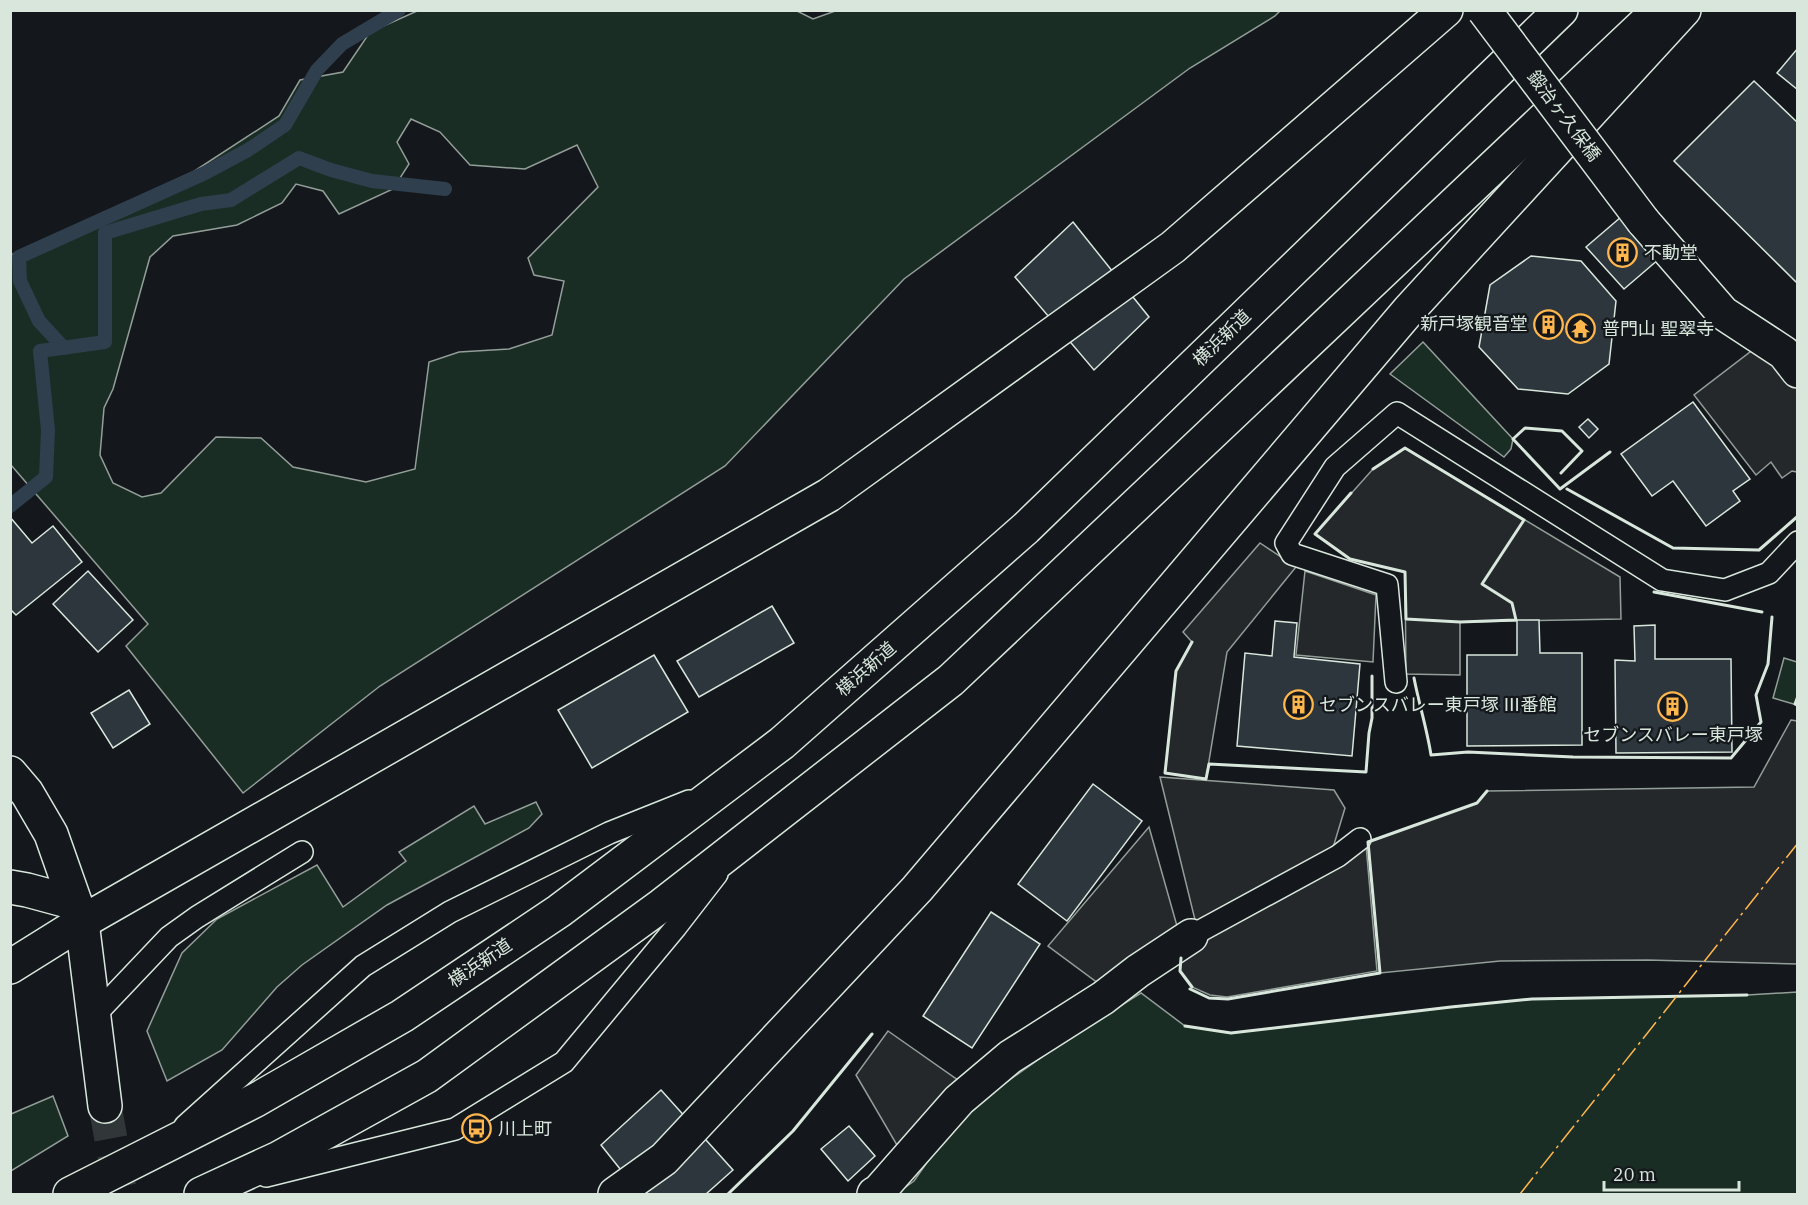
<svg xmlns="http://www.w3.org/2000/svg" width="1808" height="1205" font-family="'IBM Plex Serif','Noto Sans JP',serif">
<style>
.green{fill:#1a2d24;stroke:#939e99;stroke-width:1.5;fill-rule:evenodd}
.parking{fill:#24282b;stroke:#939e99;stroke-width:1.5}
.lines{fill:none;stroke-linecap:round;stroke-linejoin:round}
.stream{stroke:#2f3f4d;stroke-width:14}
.building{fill:#2c363c;stroke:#d8e6dc;stroke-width:1.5}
.secondary-tunnel{stroke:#313739;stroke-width:33;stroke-dasharray:33 16;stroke-linecap:butt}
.lane-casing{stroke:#d8e6dc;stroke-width:24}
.street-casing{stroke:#d8e6dc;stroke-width:36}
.secondary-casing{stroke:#d8e6dc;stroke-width:36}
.highway-casing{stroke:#d8e6dc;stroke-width:36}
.lane{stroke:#14181c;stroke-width:21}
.street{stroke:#14181c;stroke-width:33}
.secondary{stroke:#14181c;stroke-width:33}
.highway{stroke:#14181c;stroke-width:33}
.street-bridge-casing{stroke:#d8e6dc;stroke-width:36;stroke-linecap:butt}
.street-bridge{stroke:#14181c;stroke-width:33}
.wall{stroke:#d8e6dc;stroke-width:3}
.power{stroke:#ffb74d;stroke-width:1.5;stroke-dasharray:21 4.5 3 4.5;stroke-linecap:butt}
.labels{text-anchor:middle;stroke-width:4.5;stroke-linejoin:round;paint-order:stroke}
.street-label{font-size:18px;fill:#d8e6dc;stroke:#14181c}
.poi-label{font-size:18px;fill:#d8e6dc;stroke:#14181c;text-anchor:start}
</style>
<rect width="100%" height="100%" fill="#14181c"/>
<g class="green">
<path d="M797 11 813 19 838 10 1280 11 1275 16 1190 68 904 279 725 466 380 686 243 793 126 646 148 624 11 465V255L193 172 279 116 300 80 343 72 370 32 417 11ZM411 119 440 132 470 165 525 169 577 145 598 187 528 258 534 275 564 281 552 335 509 349 459 352 429 362 415 469 366 482 293 467 261 438 216 437 161 493 142 497 113 483 100 455 104 408 113 389 150 257 173 236 237 225 282 203 296 184 323 191 339 214 393 189 409 164 397 142Z"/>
<path d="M1423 342 1513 439 1511 449 1504 457 1390 374Z"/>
<path d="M1784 658 1797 662V705L1773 698Z"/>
<path d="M536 802 542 814 529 828 387 905 302 965 277 987 222 1050 167 1081 147 1031 182 953 217 919 317 865 343 907 406 861 399 852 474 806 485 824Z"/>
<path d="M1797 992V1194H896L914 1181 961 1114 1069 1038 1141 993 1185 1026 1231 1033 1451 1007 1532 999 1747 995Z"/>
<path d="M53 1096 68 1136 11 1171V1114Z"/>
</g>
<g class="parking">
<path d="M1754 349 1797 380V472L1792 471 1782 478 1771 462 1756 475 1694 395Z"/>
<path d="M1405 448 1620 577 1621 619 1460 622V675L1406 674 1405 572 1350 559 1315 534 1373 469Z"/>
<path d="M1260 543 1296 567 1227 652 1206 779 1165 773 1176 671 1192 642 1183 632Z"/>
<path d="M1305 571 1376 595 1373 662 1296 655Z"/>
<path d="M1791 720 1797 721V964L1648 960 1500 961 1380 973 1368 842 1477 803 1487 791 1754 787Z"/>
<path d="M1160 777 1334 790 1345 808 1332 851 1196 924Z"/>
<path d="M1149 827 1177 926 1102 986 1048 946Z"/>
<path d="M1366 845 1377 971 1227 997 1210 995 1192 987 1180 971 1181 955 1200 940Z"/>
<path d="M888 1031 962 1083 901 1152 856 1075Z"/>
</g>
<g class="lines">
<g class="stream">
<path d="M64 348 39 321 20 281 19 257 205 173 248 150 285 125 317 70 342 44 399 10"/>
<path d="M10 506 46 477 48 430 40 351 105 342V233L201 204 231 200 299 158 331 170 372 181 445 189"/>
</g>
</g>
<g class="building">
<path d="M1798 48V90L1777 73Z"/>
<path d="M1754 81 1798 123V284L1674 161Z"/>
<path d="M1621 217 1659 259 1624 289 1586 247Z"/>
<path d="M1073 222 1149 317 1094 370 1015 277Z"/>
<path d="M1531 256 1581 261 1616 301 1609 364 1568 394 1518 389 1479 347 1490 285Z"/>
<path d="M1693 402 1750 479 1733 491 1740 501 1706 526 1673 481 1652 496 1621 454Z"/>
<path d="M1588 419 1598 429 1589 438 1579 427Z"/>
<path d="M10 517 32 543 53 526 82 562 16 615 10 609Z"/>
<path d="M88 571 133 620 98 652 53 604Z"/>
<path d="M772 606 794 643 699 697 677 661Z"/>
<path d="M1517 620H1539L1540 653H1582V745L1467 746V655H1517Z"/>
<path d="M1275 621 1297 623 1294 657 1360 664 1352 756 1237 746 1245 653 1272 656Z"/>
<path d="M1655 625V659H1731L1732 752 1616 753 1615 660 1635 661 1634 626Z"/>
<path d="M654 655 688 712 592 768 558 710Z"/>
<path d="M129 690 150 724 113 748 91 713Z"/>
<path d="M1093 784 1142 821 1067 921 1018 884Z"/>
<path d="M991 912 1040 944 972 1048 923 1016Z"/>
<path d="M661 1090 733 1170 706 1194H640L601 1145Z"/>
<path d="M849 1126 875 1156 848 1181 821 1149Z"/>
</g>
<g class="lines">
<path class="secondary-tunnel" d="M105 1106 121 1194"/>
<defs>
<g id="lane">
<path d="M1396 682 1387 585 1292 554 1286 543 1335 467 1397 413 1662 580 1725 590 1769 573 1798 542"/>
<path d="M1191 936 1338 856 1360 839"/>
<path d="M94 1016 169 937 197 917 302 852"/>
<path d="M185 1126 363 966 450 912 609 833 689 801"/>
<path d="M266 1176 455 1129 564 1062 676 927 717 874"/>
</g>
<g id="street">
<path d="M1643 221 1723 313 1784 353 1798 371"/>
<path d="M10 887 27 890 75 903"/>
<path d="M874 1194 879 1191 959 1100 1010 1057 1103 998 1138 971 1191 936"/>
</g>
<path id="secondary" d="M10 773 27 793 51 834 82 922 105 1106"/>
<g id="highway">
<path d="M10 967 82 922 829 495 1173 247 1446 10"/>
<path d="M70 1194 256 1100 402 1016 559 911 782 743 1026 528 1561 10"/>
<path d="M201 1194 279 1158 427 1076 662 905 951 680 1659 10"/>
<path d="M615 1194 664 1159 917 889 1409 310 1684 10"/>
</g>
</defs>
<use href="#lane" class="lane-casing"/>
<use href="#street" class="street-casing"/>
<use href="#secondary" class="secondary-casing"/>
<use href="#highway" class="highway-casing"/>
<use href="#lane" class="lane"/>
<use href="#street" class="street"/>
<use href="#secondary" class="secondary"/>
<use href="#highway" class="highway"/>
<defs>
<path id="street-bridge" d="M1484 10 1643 221"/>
</defs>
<use href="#street-bridge" class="street-bridge-casing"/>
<use href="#street-bridge" class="street-bridge"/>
<g class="wall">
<path d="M1561 473 1582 451 1562 431 1525 428 1513 439 1560 489 1610 452"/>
<path d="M1567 489 1673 548 1759 550 1798 516"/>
<path d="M1351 493 1315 534 1350 559 1405 572 1406 619 1460 622 1516 620 1512 603 1482 584 1524 520 1405 448 1373 469"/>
<path d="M1654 592 1762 612"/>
<path d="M1192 642 1176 671 1165 773 1206 779 1209 764 1366 772 1369 733 1372 718V676"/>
<path d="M1414 678C1419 704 1427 729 1431 755L1468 752 1573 757 1731 758 1761 722 1756 695 1768 664 1772 617"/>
<path d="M1798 696 1795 704 1798 705"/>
<path d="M1181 958 1180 971 1192 987"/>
<path d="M1190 989 1209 998 1228 999 1380 973 1368 842 1477 803 1487 791"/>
<path d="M1185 1026 1231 1033 1451 1007 1532 999 1747 995"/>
<path d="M728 1194 793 1131 872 1034"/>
</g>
<path class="power" d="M1520 1194 1798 843"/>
</g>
<defs>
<symbol id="building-ring" viewBox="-11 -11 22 22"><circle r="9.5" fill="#14181c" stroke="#ffb74d" stroke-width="1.5"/><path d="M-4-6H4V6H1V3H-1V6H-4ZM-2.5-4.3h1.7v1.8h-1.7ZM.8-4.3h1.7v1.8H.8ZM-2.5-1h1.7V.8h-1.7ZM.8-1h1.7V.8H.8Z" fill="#ffb74d"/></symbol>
<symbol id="temple-ring" viewBox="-11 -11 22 22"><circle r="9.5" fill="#14181c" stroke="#ffb74d" stroke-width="1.5"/><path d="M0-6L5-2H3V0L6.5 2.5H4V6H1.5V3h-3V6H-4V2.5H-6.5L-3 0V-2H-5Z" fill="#ffb74d"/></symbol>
<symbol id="bus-ring" viewBox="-11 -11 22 22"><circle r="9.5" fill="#14181c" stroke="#ffb74d" stroke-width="1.5"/><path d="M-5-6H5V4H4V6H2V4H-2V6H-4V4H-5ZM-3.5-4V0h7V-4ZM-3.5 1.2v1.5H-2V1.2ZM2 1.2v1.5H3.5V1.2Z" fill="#ffb74d"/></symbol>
</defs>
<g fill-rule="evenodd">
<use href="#building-ring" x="1606" y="236" width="33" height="33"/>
<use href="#building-ring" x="1532" y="308" width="33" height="33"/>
<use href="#temple-ring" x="1564" y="312" width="33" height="33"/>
<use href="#building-ring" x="1282" y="688" width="33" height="33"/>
<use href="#building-ring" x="1656" y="690" width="33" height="33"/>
<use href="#bus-ring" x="460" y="1112" width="33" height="33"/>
</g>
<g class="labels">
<g class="street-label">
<text transform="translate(1564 116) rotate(53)" y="6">鍛治ヶ久保橋</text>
<text transform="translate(1222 338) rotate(-44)" y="6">横浜新道</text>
<text transform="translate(866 669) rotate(-41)" y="6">横浜新道</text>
<text transform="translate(480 963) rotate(-34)" y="6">横浜新道</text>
</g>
<g class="poi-label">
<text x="1644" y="259">不動堂</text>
<text x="1528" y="330" text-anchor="end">新戸塚観音堂</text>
<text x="1602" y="335">普門山 聖翠寺</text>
<text x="1319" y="711">セブンスバレー東戸塚 Ⅲ番館</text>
<text x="1673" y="741" text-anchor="middle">セブンスバレー東戸塚</text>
<text x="498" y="1135">川上町</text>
</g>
</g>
<rect width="1808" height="1205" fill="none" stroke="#d8e6dc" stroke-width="24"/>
<path d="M1604 1181v9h135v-9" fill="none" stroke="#d8e6dc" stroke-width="3"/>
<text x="1613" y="1181" font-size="18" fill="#d8e6dc" stroke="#14181c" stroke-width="4.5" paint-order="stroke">20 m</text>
</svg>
